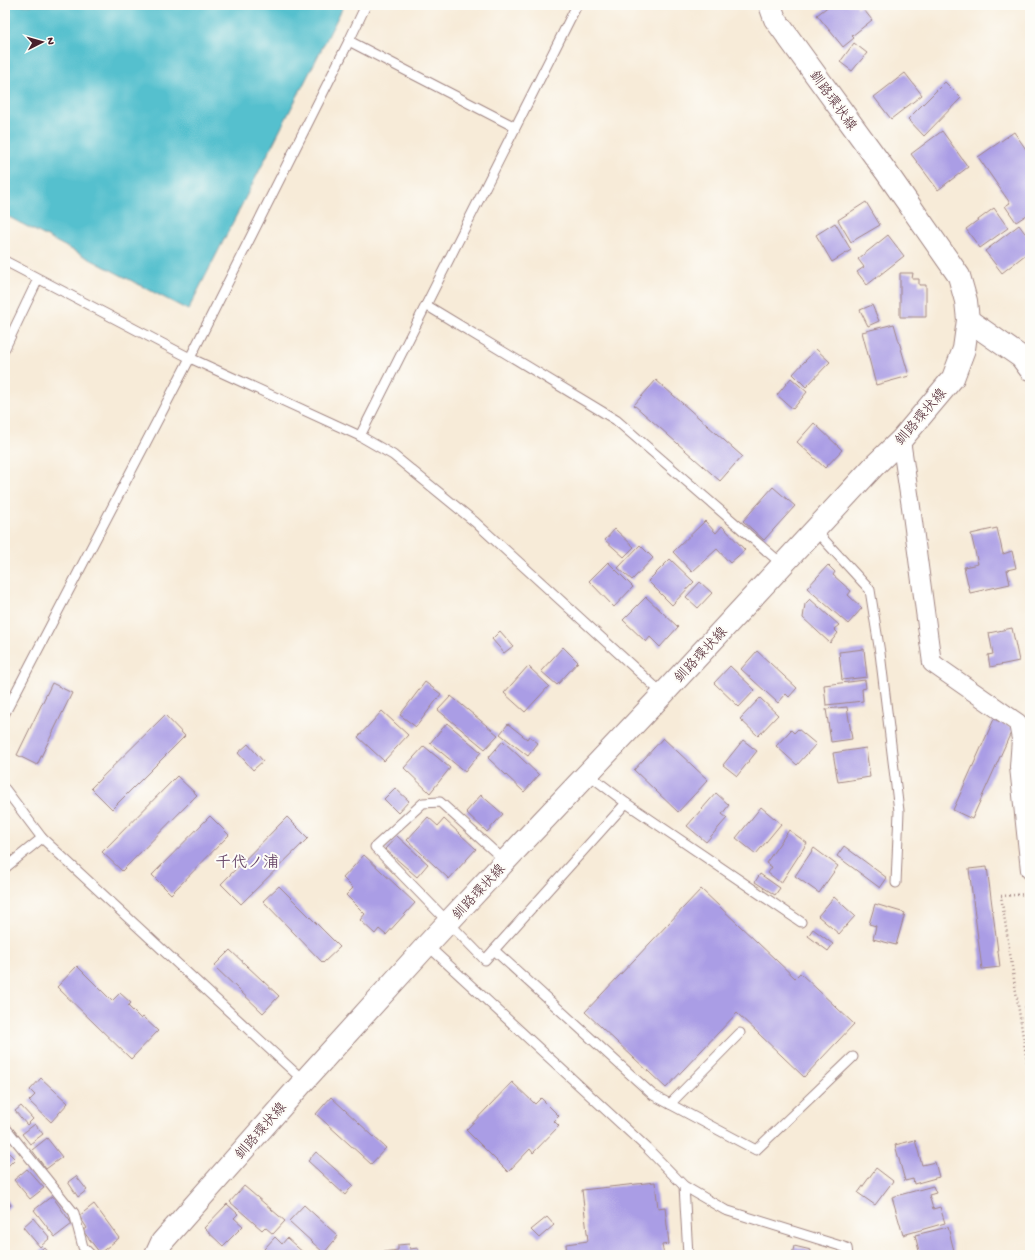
<svg xmlns="http://www.w3.org/2000/svg" width="1035" height="1260" font-family="'Gochi Hand','Klee One',sans-serif">
<style>
.water{fill:#54c0ce;stroke:#4f707c}
.building{fill:#aa9de5}
.lines{fill:none;stroke-linecap:round;stroke-linejoin:round}
.service-casing{stroke:#a08582;stroke-width:11}
.minor-casing{stroke:#a08582;stroke-width:20}
.tertiary-casing{stroke:#a08582;stroke-width:24}
.primary-casing{stroke:#a08582;stroke-width:24}
.path{stroke:#a08582;stroke-width:2.5;stroke-dasharray:1 3;stroke-linecap:butt}
.service{stroke:#fff;stroke-width:9}
.minor{stroke:#fff;stroke-width:18}
.tertiary{stroke:#fff;stroke-width:22}
.primary{stroke:#fff;stroke-width:22}
.labels{text-anchor:middle;stroke-width:4;stroke-linejoin:round;paint-order:stroke}
.street-label{font-size:14px;fill:#4a1f2b;stroke:#fdfcf7}
.quarter-label{font-size:16px;font-weight:bold;fill:#6c4b6c;stroke:#fdfcf7}
</style>
<rect width="100%" height="100%" fill="#fdfcf7"/>
<filter id="ink" filterUnits="userSpaceOnUse"><feTurbulence type="fractalNoise" baseFrequency=".025" numOctaves="2"/><feDisplacementMap in="SourceGraphic" scale="8" xChannelSelector="R" yChannelSelector="G"/><feConvolveMatrix kernelMatrix="1 2 1 2 8 2 1 2 1" color-interpolation-filters="sRGB"/></filter>
<filter id="wash" filterUnits="userSpaceOnUse"><feTurbulence type="fractalNoise" baseFrequency=".012" numOctaves="4" result="noise"/><feDisplacementMap in="SourceGraphic" scale="16" xChannelSelector="R" yChannelSelector="G"/><feGaussianBlur stdDeviation="0.9" result="paint"/><feColorMatrix in="noise" values="0 0 0 0 0 0 0 0 0 0 0 0 0 0 0 0 0 1.4 0 .05"/><feComposite in="paint" operator="in"/></filter>
<g filter="url(#wash)">
<rect width="100%" height="100%" fill="#f7ebd8"/>
<path class="water" d="M5 5H344L188 310 5 215Z"/>
<g id="blocks">
<g class="building">
<path d="M830 5H856L858 8 861 6 872 20 852 36 854 38 843 47 817 15Z"/>
<path d="M854 43 867 53 852 71 840 62Z"/>
<path d="M905 73 922 95 891 119 874 97Z"/>
<path d="M945 82 961 98 924 136 908 119Z"/>
<path d="M942 131 968 167 938 190 911 154Z"/>
<path d="M1014 132 1030 155V213L1016 222 1005 206 1010 203 978 157Z"/>
<path d="M866 202 880 225 851 242 838 220Z"/>
<path d="M994 208 1008 228 980 248 966 229Z"/>
<path d="M835 223 851 250 832 262 816 235Z"/>
<path d="M1019 225 1030 240V251L1002 273 985 251Z"/>
<path d="M888 235 904 256 867 285 857 272 864 267 858 259Z"/>
<path d="M900 273H913L912 279H919V285H926V317H900Z"/>
<path d="M872 305 879 321 868 326 860 310Z"/>
<path d="M894 324 909 376 876 385 862 332Z"/>
<path d="M816 349 830 362 806 387 793 374Z"/>
<path d="M791 378 807 392 793 409 777 395Z"/>
<path d="M656 380 742 456 720 481 634 405Z"/>
<path d="M814 423 842 450 825 468 797 442Z"/>
<path d="M773 487 795 506 764 540 743 521Z"/>
<path d="M705 521 716 533 722 526 745 550 730 563 717 549 692 572 673 552Z"/>
<path d="M997 528 1003 554 1012 551 1016 568 1007 570 1010 584 970 593 964 567 978 564 971 534Z"/>
<path d="M615 529 634 547 624 557 605 540Z"/>
<path d="M640 545 653 558 632 580 618 568Z"/>
<path d="M670 559 694 582 672 605 648 581Z"/>
<path d="M608 562 633 587 614 607 589 581Z"/>
<path d="M828 565 835 572 833 575 851 591 848 595 862 608 848 624 807 588Z"/>
<path d="M700 582 712 593 698 608 686 597Z"/>
<path d="M646 597 678 627 660 647 650 637 646 642 623 620Z"/>
<path d="M810 599 839 625 834 629 838 633 830 643 803 618 805 604Z"/>
<path d="M1012 628 1019 661 990 667 988 655 993 654 989 633Z"/>
<path d="M500 631 513 646 504 653 492 639Z"/>
<path d="M563 647 578 662 557 685 541 671Z"/>
<path d="M864 649 867 677 842 680 839 652Z"/>
<path d="M757 651 797 688 789 697 786 694 778 703 741 669Z"/>
<path d="M528 666 549 686 525 712 504 693Z"/>
<path d="M730 666 755 690 739 707 714 683Z"/>
<path d="M865 680 866 688 862 689 863 701 826 705 824 685Z"/>
<path d="M425 682 441 694 416 727 400 715Z"/>
<path d="M52 683 72 693 37 765 17 755Z"/>
<path d="M451 696 498 735 485 749 438 710Z"/>
<path d="M760 698 778 715 758 736 740 719Z"/>
<path d="M847 707 852 739 831 742 826 709Z"/>
<path d="M382 711 408 735 384 761 358 737Z"/>
<path d="M165 715 185 736 112 809 91 788Z"/>
<path d="M994 719 1013 728 972 819 953 810Z"/>
<path d="M447 723 481 752 465 772 430 743Z"/>
<path d="M508 724 527 739 529 736 538 743 528 756 500 734Z"/>
<path d="M798 729 816 744 797 765 776 746 791 730 794 733Z"/>
<path d="M663 738 708 780 678 812 634 770Z"/>
<path d="M743 740 757 751 737 776 723 765Z"/>
<path d="M503 741 539 775 524 792 488 758Z"/>
<path d="M248 744 263 761 253 770 238 753Z"/>
<path d="M424 746 450 768 430 793 404 768Z"/>
<path d="M866 748 870 777 838 782 833 753Z"/>
<path d="M177 776 197 795 122 871 102 852Z"/>
<path d="M395 788 409 801 398 813 384 799Z"/>
<path d="M716 793 729 805 722 814 727 818 706 842 687 826Z"/>
<path d="M481 795 503 814 487 832 466 812Z"/>
<path d="M761 807 781 824 756 854 736 838Z"/>
<path d="M210 816 229 835 171 894 152 875Z"/>
<path d="M287 817 308 838 241 904 221 884Z"/>
<path d="M428 817 438 826 444 819 476 849 449 879 407 840Z"/>
<path d="M789 830 807 843 781 883 768 873 772 867 766 863Z"/>
<path d="M397 836 428 864 417 877 385 849Z"/>
<path d="M844 846 887 878 880 888 837 856Z"/>
<path d="M814 848 838 866 819 893 795 876Z"/>
<path d="M364 855 415 903 386 935 379 929 375 934 360 920 365 914 346 895 353 888 343 878Z"/>
<path d="M987 867 1000 967 982 969 969 869Z"/>
<path d="M760 874 780 888 775 895 755 882Z"/>
<path d="M279 886 340 947 323 963 263 901Z"/>
<path d="M701 889 795 978 800 973 854 1024 804 1077 737 1013 666 1088 585 1012Z"/>
<path d="M834 897 855 916 839 934 818 916Z"/>
<path d="M875 904 905 913 896 945 873 939 876 926 869 924Z"/>
<path d="M813 929 833 944 828 951 808 936Z"/>
<path d="M230 950 279 996 263 1013 214 966Z"/>
<path d="M77 966 112 1001 120 993 131 1003 128 1006 141 1019 143 1017 158 1031 131 1059 57 987Z"/>
<path d="M1025 1006H1030V1034H1029Z"/>
<path d="M41 1078 68 1103 51 1122 29 1101 35 1095 30 1090Z"/>
<path d="M512 1082 535 1104 541 1098 559 1116 554 1121 559 1126 533 1153 530 1149 508 1172 466 1130Z"/>
<path d="M331 1097 386 1148 371 1164 316 1114Z"/>
<path d="M21 1106 33 1119 27 1125 15 1111Z"/>
<path d="M35 1124 43 1134 30 1144 22 1134Z"/>
<path d="M47 1138 62 1157 46 1169 32 1150Z"/>
<path d="M915 1140 922 1165 935 1162 939 1177 914 1184 913 1179 905 1181 895 1145Z"/>
<path d="M5 1149 15 1159 5 1169Z"/>
<path d="M316 1152 353 1185 345 1195 308 1161Z"/>
<path d="M876 1168 893 1181 875 1205 858 1193Z"/>
<path d="M27 1169 44 1188 30 1199 14 1180Z"/>
<path d="M76 1176 87 1190 78 1197 68 1182Z"/>
<path d="M655 1182 658 1208 665 1207 669 1244 662 1245 664 1255H567L566 1244 588 1241 582 1190Z"/>
<path d="M244 1186 285 1221 273 1234 265 1227 262 1230 230 1202Z"/>
<path d="M933 1186 936 1193 929 1195 933 1209 940 1207 945 1223 903 1235 892 1197Z"/>
<path d="M52 1196 72 1224 55 1237 34 1210Z"/>
<path d="M5 1197 11 1205 5 1211Z"/>
<path d="M94 1204 119 1238 100 1253 83 1231 87 1228 79 1216Z"/>
<path d="M227 1204 238 1214 234 1218 243 1226 223 1246 204 1228Z"/>
<path d="M304 1205 338 1236 324 1253 289 1221Z"/>
<path d="M547 1217 554 1225 539 1238 531 1230Z"/>
<path d="M33 1218 50 1238 40 1247 23 1227Z"/>
<path d="M948 1227 955 1255H920L915 1235Z"/>
<path d="M275 1237 282 1244 287 1238 306 1255H270L264 1249Z"/>
<path d="M409 1244 410 1249 418 1248V1255H384L383 1252 398 1250V1245Z"/>
<path d="M794 1246 811 1250 810 1255H792Z"/>
<path d="M44 1247 51 1255H35Z"/>
</g>
</g>
</g>
<g filter="url(#ink)">
<use href="#blocks" fill-opacity="0" stroke="#a08582" stroke-width="1"/>
<g class="lines">
<defs>
<g id="service">
<path d="M349 41 515 127"/>
<path d="M5 261 190 358 360 436 393 455 475 522 663 694"/>
<path d="M426 305 616 420 783 565"/>
<path d="M5 348 38 279"/>
<path d="M360 436 577 5"/>
<path d="M815 530 870 590 880 653 899 811 896 883"/>
<path d="M5 713 190 358 349 41 366 5"/>
<path d="M5 789 42 838 304 1081"/>
<path d="M626 803 801 922"/>
<path d="M505 861 440 802 423 803 375 847 485 960 626 803 588 774"/>
<path d="M5 868 42 838"/>
<path d="M427 945 647 1148 684 1186 725 1210 847 1248 848 1255"/>
<path d="M494 950 653 1095 756 1150 853 1057"/>
<path d="M670 1104 740 1033"/>
<path d="M5 1127 74 1213 83 1247 91 1255"/>
<path d="M684 1186 688 1255"/>
</g>
<path id="minor" d="M901 440 911 507 932 663 1018 723 1021 739 1019 767 1030 870"/>
<path id="tertiary" d="M968 320 1021 357 1030 369"/>
<path id="primary" d="M156 1255 162 1242 304 1081 427 945 523 842 663 694 874 466 901 440 953 378 964 349 968 320 966 301 959 276 887 173 775 19 770 5"/>
</defs>
<use href="#service" class="service-casing"/>
<use href="#minor" class="minor-casing"/>
<use href="#tertiary" class="tertiary-casing"/>
<use href="#primary" class="primary-casing"/>
<path class="path" d="M1030 894 1001 896 1030 1081"/>
<use href="#service" class="service"/>
<use href="#minor" class="minor"/>
<use href="#tertiary" class="tertiary"/>
<use href="#primary" class="primary"/>
</g>
</g>
<g class="labels">
<g class="street-label">
<text transform="translate(834 100) rotate(54)" y="5">釧路環状線</text>
<text transform="translate(920 416) rotate(-49)" y="5">釧路環状線</text>
<text transform="translate(700 654) rotate(-47)" y="5">釧路環状線</text>
<text transform="translate(478 891) rotate(-47)" y="5">釧路環状線</text>
<text transform="translate(260 1130) rotate(-49)" y="5">釧路環状線</text>
</g>
<g class="quarter-label">
<text x="247" y="867">千代ノ浦</text>
</g>
</g>
<rect width="1035" height="1260" fill="none" stroke="#fdfcf7" stroke-width="20"/>
<g transform="translate(42 42) rotate(84)" stroke="#fdfcf7" stroke-width="3" paint-order="stroke">
<path d="M0-3L7 15L0 10L-7 15Z" fill="#4a1f2b"/>
<text y="-6" font-size="11" font-weight="bold" text-anchor="middle" fill="#4a1f2b">N</text>
</g>
</svg>
